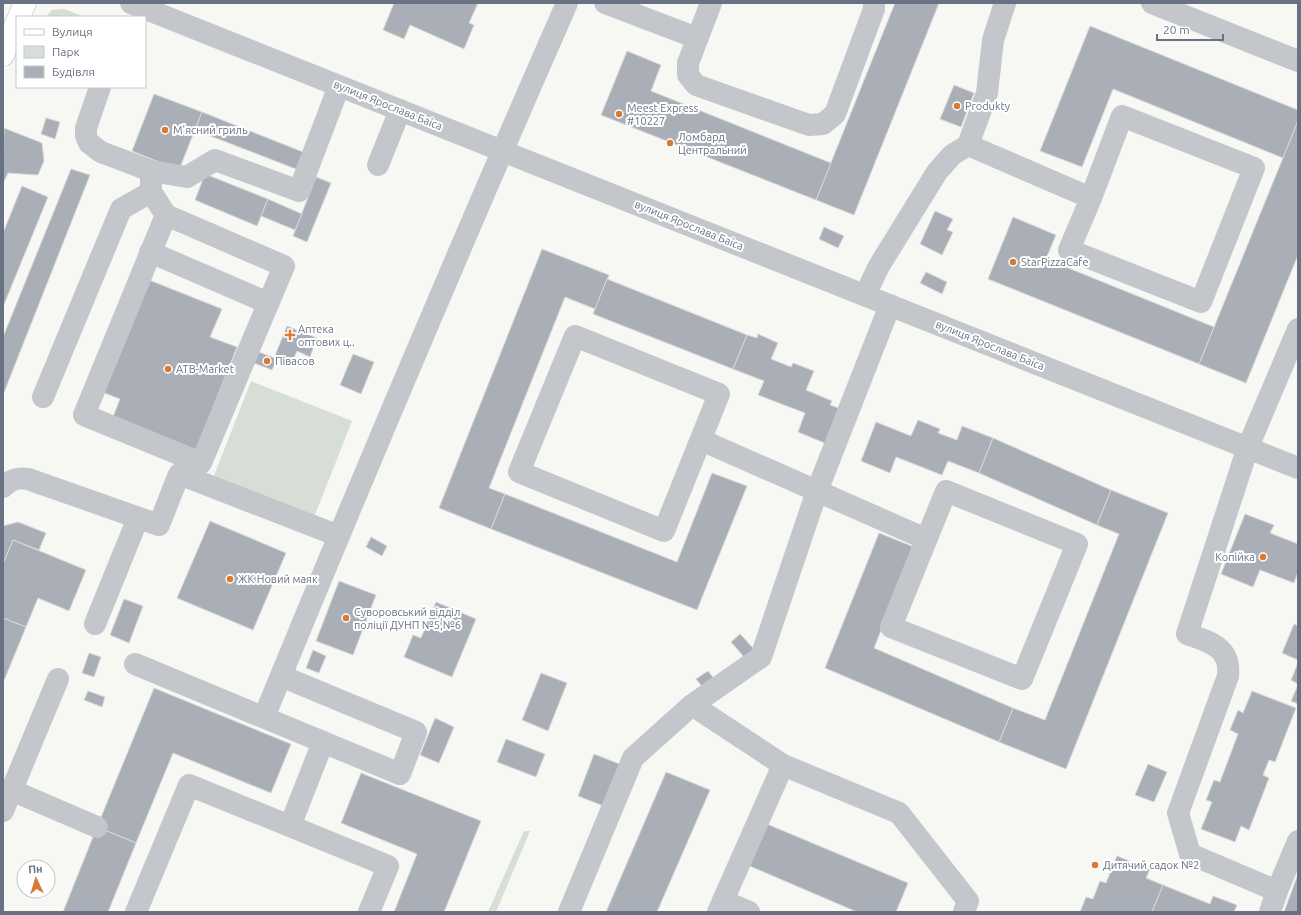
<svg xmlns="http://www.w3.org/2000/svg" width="1301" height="915" font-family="Ubuntu,sans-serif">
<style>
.green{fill:#d7ded6}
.building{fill:#aaafb7;stroke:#d8d9d7}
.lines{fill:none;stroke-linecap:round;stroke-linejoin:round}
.major-casing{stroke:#b6b9bd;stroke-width:23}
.minor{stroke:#c3c6ca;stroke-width:22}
.major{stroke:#fff;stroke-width:22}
.poi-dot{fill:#d77a35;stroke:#fff;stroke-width:1.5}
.labels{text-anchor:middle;stroke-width:4;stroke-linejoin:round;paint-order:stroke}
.street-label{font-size:11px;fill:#687283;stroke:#fff}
.poi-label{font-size:11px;fill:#687283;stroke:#fff;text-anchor:start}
</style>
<rect width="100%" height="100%" fill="#f7f7f4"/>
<g class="green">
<path d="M64 9 85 17H46L52 10Z"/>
<path d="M251 381 352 421 311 525 210 486Z"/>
<path d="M524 831H530L496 912H488Z"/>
</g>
<g class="building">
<path d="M394 3H478L469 23 474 25 464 49 410 25 404 39 383 30Z"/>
<path d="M895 3H939L854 215 816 200Z"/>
<path d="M1090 26 1298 110V121L1283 158 1113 89 1082 167 1040 151Z"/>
<path d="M627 51 661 65 651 91 831 163 816 200 601 115Z"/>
<path d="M954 85 974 93 961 127 940 119Z"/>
<path d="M154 94 202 112 179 170 132 151Z"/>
<path d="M202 112 308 154 301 171 195 130Z"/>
<path d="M46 118 60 122 55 139 41 134Z"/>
<path d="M1298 121V255L1246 383 1199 364Z"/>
<path d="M4 128 42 143 44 161 38 175 8 173 3 183Z"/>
<path d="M71 169 90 175 3 395V337Z"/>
<path d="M205 174 268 199 257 226 195 200Z"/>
<path d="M316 177 331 183 307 242 293 236Z"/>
<path d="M22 186 48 197 3 307V233Z"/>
<path d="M268 199 302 214 295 230 261 216Z"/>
<path d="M935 211 953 219 947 230 953 232 942 255 920 244Z"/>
<path d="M1013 217 1056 235 1046 259 1214 327 1199 364 988 279Z"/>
<path d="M824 227 844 236 838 248 819 239Z"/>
<path d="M542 249 609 275 595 309 565 297 489 488 505 494 491 529 439 508Z"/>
<path d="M926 272 947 282 942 294 920 283Z"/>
<path d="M144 278 222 309 210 337 237 347 196 450 113 417 120 399 99 391Z"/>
<path d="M607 279 747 335 733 369 593 314Z"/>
<path d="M287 326 317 338 310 357 297 351 291 365 274 358Z"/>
<path d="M758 334 778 343 771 359 791 367 793 363 814 371 806 390 832 401 830 405 841 409 827 444 798 432 805 413 758 395 764 381 733 369 747 335 757 338Z"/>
<path d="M259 352 277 359 272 370 254 363Z"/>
<path d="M353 354 374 362 361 394 340 385Z"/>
<path d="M918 420 940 429 938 433 957 440 962 426 993 438 979 473 948 461 942 475 896 457 890 473 861 461 876 422 911 436Z"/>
<path d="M993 438 1111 490 1097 525 979 473Z"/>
<path d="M712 473 747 486 697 610 491 529 505 494 677 562Z"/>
<path d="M1111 490 1168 513 1066 769 999 742 1013 708 1045 720 1119 534 1097 525Z"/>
<path d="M1245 514 1274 525 1270 533 1298 544V572L1294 583 1260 570 1253 587 1221 574Z"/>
<path d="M210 521 286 553 253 630 177 598Z"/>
<path d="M18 522 46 533 39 550 13 540 3 564V526Z"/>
<path d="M879 533 914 547 874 648 1013 708 999 742 825 668Z"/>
<path d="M371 537 387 546 382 556 366 547Z"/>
<path d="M13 540 86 570 69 611 38 598 26 627 3 618V564Z"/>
<path d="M339 581 376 595 353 655 316 641Z"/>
<path d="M124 599 143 606 129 643 110 635Z"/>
<path d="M436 602 476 619 452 677 404 657 413 635 421 638Z"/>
<path d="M3 618 26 627 3 683Z"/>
<path d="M1294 624 1298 626V660L1282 653Z"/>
<path d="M740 634 754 649 744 657 731 642Z"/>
<path d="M313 650 326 656 319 673 306 668Z"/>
<path d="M89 653 101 657 94 677 82 673Z"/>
<path d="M1298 663V684L1291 680Z"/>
<path d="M708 671 715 680 704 689 696 679Z"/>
<path d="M541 673 567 683 548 731 522 720Z"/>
<path d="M1298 685V704L1291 701Z"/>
<path d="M154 688 291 744 271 793 173 753 136 843 97 827Z"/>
<path d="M88 691 105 697 102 707 84 700Z"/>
<path d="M1252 691 1296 708 1275 762 1269 760 1263 775 1269 778 1249 830 1241 826 1235 842 1201 829 1212 802 1206 800 1214 780 1220 782 1238 734 1230 730 1238 710 1243 713Z"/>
<path d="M435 718 454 727 439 763 420 755Z"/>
<path d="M506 739 545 754 536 777 497 762Z"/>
<path d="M594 754 622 765 606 807 578 796Z"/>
<path d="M1148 764 1167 772 1154 802 1135 795Z"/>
<path d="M666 772 710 790 657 912H606Z"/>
<path d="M361 773 481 821 444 912H394L417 854 341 823Z"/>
<path d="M762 822 908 883 896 912H857L745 864Z"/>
<path d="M97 827 136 843 108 912H63Z"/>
<path d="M1117 856 1150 869 1146 878 1163 885 1152 912H1080L1086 897 1093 899 1100 881 1106 883Z"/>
<path d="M1298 874V912H1284Z"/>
<path d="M1163 885 1210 904 1213 896 1237 905 1234 912H1152Z"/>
</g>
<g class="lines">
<defs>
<g id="major">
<path d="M19 17 25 3"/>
<path d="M3 55 17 21"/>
</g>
</defs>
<use href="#major" class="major-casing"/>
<g class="minor">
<path d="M131 3 1298 468"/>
<path d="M605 3 697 38"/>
<path d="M711 3 688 63V75L696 85 809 125 823 124 835 114 874 9V3"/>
<path d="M1152 3 1298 61"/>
<path d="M100 87 86 128V136L89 143 101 152 151 171V192L166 215 284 266 201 463 84 415 166 215"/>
<path d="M1122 116 1254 168 1201 302 1069 250 1091 198Z"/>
<path d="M968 145 1091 198"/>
<path d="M378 165 400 110"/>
<path d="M151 171 187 177 215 160 299 191 339 86"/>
<path d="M150 252 268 303"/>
<path d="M865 295 879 266 937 172 952 155 968 145 987 93 993 40 1005 3"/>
<path d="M575 336 719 394 664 531 519 472Z"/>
<path d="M43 397 121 209 151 192"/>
<path d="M701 440 926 539"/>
<path d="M3 487C11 479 18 477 28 479L159 525 179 474 339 536"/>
<path d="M946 491 1077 544 1022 679 891 627Z"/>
<path d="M95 624 138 518"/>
<path d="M135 664 400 774 416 732 281 676"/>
<path d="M692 705 783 765 899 813 968 901 964 912"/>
<path d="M264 717C362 478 463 240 567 3"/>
<path d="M11 790 97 827"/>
<path d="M3 811 58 679"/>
<path d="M290 826 323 742"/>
<path d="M1277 891 1190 854 1178 813 1228 676C1231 647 1210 642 1187 634L1248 447 1298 329"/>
<path d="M723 901 749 912"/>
<path d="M136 912 189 785 388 866 369 912"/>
<path d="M569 912 633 758 692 705 761 657 817 491 890 305"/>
<path d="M718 912 783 765"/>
<path d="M1270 912 1277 891 1298 841"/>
</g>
<use href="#major" class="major"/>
</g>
<g class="poi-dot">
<circle cx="957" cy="106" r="4"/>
<circle cx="619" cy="114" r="4"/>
<circle cx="165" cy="130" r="4"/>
<circle cx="670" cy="143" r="4"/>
<circle cx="1013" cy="262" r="4"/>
<path d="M288 329h4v4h4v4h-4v4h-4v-4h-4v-4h4z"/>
<circle cx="267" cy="361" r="4"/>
<circle cx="168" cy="369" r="4"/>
<circle cx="1263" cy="557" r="4"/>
<circle cx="230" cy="579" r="4"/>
<circle cx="346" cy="618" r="4"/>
<circle cx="1095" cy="865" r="4"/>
</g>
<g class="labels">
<g class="street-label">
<text transform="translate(388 105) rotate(22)" y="4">вулиця Ярослава Баіса</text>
<text transform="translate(689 225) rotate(22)" y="4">вулиця Ярослава Баіса</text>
<text transform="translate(990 345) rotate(22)" y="4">вулиця Ярослава Баіса</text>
</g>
<g class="poi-label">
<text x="965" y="110">Produkty</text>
<text x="627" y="112">Meest Express<tspan x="627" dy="13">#10227</tspan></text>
<text x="173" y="134">М'ясний гриль</text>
<text x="678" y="141">Ломбард<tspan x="678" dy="13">Центральний</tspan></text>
<text x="1021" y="266">StarPizzaCafe</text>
<text x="298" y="333">Аптека<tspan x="298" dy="13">оптових ц‥</tspan></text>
<text x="275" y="365">Півасов</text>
<text x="176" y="373">ATB-Market</text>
<text x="1255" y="561" text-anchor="end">Копійка</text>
<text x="238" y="583">ЖК Новий маяк</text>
<text x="354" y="616">Суворовський відділ<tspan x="354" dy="13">поліції ДУНП №5,№6</tspan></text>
<text x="1103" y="869">Дитячий садок №2</text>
</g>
</g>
<rect width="1301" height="915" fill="none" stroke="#687283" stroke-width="8"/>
<rect x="16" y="16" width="130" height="72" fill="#ffffff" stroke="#c3c7cd"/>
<rect x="24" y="29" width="20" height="6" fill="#ffffff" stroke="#c3c7cd"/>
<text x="52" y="36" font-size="12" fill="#687283">Вулиця</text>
<rect x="24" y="46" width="20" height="12" fill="#d7ded6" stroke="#c3c7cd"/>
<text x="52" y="56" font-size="12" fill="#687283">Парк</text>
<rect x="24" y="66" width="20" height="12" fill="#aaafb7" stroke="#c3c7cd"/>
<text x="52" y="76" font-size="12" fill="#687283">Будівля</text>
<g transform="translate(36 879) rotate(356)"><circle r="19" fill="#ffffff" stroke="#c3c7cd"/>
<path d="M0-3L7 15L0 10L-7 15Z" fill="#d77a35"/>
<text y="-6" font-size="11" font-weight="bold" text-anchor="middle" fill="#687283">Пн</text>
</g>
<path d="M1157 34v6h66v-6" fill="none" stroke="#687283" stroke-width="2"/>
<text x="1163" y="34" font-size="12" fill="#687283" stroke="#ffffff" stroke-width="3" paint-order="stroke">20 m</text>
</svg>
